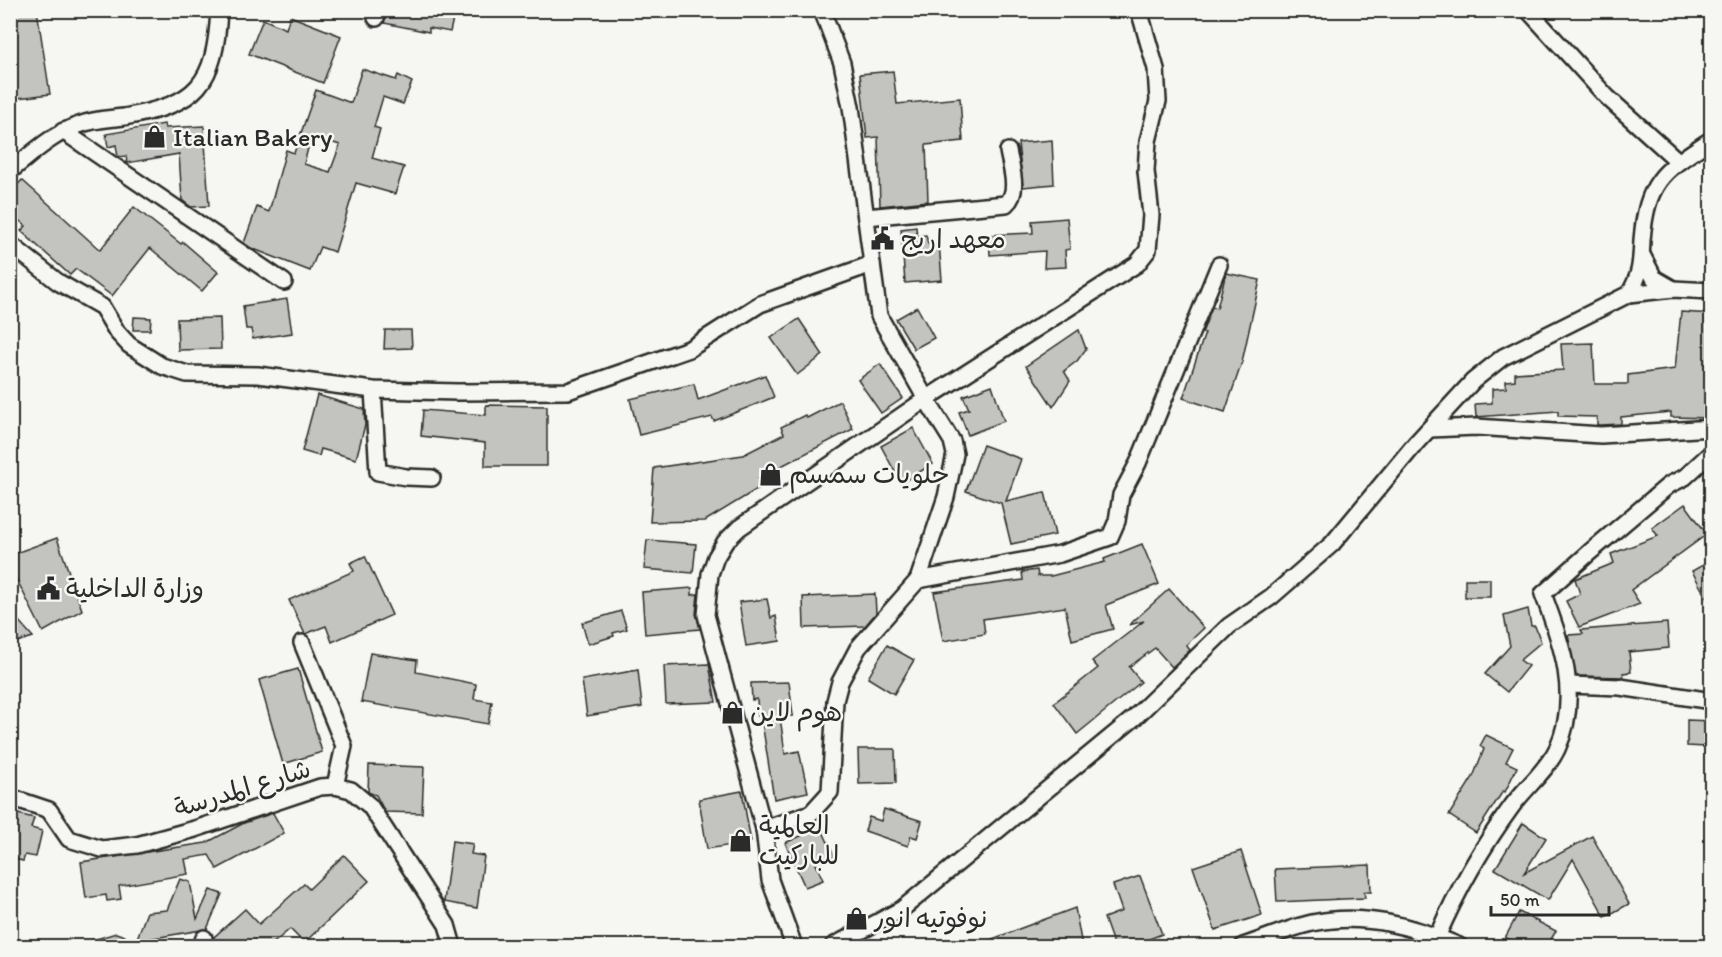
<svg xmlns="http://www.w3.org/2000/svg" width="1722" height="957" font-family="Itim,'Playpen Sans Arabic',sans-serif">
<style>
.building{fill:#c3c3c0;stroke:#2b2b2b;stroke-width:1.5;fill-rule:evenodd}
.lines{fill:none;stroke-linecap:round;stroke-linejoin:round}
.minor-casing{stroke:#2b2b2b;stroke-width:20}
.minor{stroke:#f6f6f2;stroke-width:15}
.labels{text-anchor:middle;stroke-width:5;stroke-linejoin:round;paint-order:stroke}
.poi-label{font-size:26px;fill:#2b2b2b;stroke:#f6f6f2;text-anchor:start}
.street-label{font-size:26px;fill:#2b2b2b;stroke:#f6f6f2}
</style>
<rect width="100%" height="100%" fill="#f6f6f2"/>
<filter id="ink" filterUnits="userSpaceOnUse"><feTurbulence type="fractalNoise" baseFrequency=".0167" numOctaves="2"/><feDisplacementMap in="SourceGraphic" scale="12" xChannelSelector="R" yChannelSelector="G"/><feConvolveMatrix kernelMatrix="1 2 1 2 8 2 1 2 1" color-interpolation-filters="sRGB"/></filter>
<g filter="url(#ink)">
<g class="building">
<path d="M25 10H37L50 94 10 99V20L17 19V13Z"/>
<path d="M387 10H455L450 32 429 28V32L384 23Z"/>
<path d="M290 16 341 36 323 83 249 54 263 19 286 29Z"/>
<path d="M362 69 396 80 398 75 412 82 403 104 383 97 374 127 380 129 372 158 404 167 395 194 356 183 335 252 320 247 310 271 251 248 244 243 257 207 269 212 286 150 294 153 316 90 351 103ZM311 136 340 145 330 172 304 164Z"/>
<path d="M893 71 897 104 960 98 963 141 926 145 928 201 880 206 878 137 867 138 860 74Z"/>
<path d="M164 124 165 128 204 126 209 206 191 207 182 200 179 154 127 163 126 156 118 157 116 145 108 147 106 134Z"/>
<path d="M1052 140 1054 184 1023 187 1018 143Z"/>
<path d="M22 180 100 250 134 207 181 244 183 242 218 272 202 291 150 248 112 296 76 269 70 275 21 231 26 226 10 213V193Z"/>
<path d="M1067 218 1070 249 1065 250 1066 267 1044 268 1045 251 990 255 989 235 1033 233 1032 221Z"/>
<path d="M916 227 917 236 926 235 928 244 939 243 942 280 905 283 901 229Z"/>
<path d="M1226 273 1260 280 1242 362 1225 412 1183 398 1205 333H1202L1212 307 1217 308Z"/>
<path d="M287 299 292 333 253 339 251 329H246L243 306Z"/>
<path d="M917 307 934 338 914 349 896 319Z"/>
<path d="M1681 312 1712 314V418L1671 417V412L1621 417V424L1601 425H1597V417L1558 416V411L1476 417 1475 404 1492 403V389L1506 388V381L1515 380V373L1563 370 1561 344 1593 343 1595 384H1628V375L1675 369Z"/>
<path d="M134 317 151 318 150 330H133Z"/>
<path d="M220 318 221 349 178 350 177 319Z"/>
<path d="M799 319 823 355 797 375 771 338Z"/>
<path d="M385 330H411L412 348 384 349Z"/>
<path d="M1079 330 1086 349 1077 361 1064 371 1070 381 1053 407 1026 366Z"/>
<path d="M880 364 903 398 881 413 858 380Z"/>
<path d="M765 375 774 397 714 421 712 417 639 435 630 399 694 384 698 400Z"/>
<path d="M992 385 1004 421 968 435 959 412 969 409 963 396Z"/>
<path d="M317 395 364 409 365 425 356 459 321 449 319 456 302 451Z"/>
<path d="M840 401 853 429 758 478 764 485 705 521 650 522 654 468 743 455 784 434 781 427 805 415 807 418Z"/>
<path d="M486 405 547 406V466H485V443L421 436 423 410 486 415Z"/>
<path d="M913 428 933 464 901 483 881 446Z"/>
<path d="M983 445 1021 459 1006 501 1045 492 1055 535 1011 544 1001 503 966 491Z"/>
<path d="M1685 504 1707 534 1631 590 1640 604 1579 627 1566 601 1580 594 1575 579 1614 563 1611 554 1658 536 1652 528Z"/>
<path d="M57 538 82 610 43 632 10 566V555Z"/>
<path d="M647 540 696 544 693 573 644 569Z"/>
<path d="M1142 544 1159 584 1106 605 1113 629 1072 640 1065 607 983 619 985 634 943 641 934 592 1023 580 1022 572 1037 570 1038 576H1051L1105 562 1104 559Z"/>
<path d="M365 556 392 615 332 642 326 626 305 634 289 600 354 571 350 563Z"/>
<path d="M1712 560V608L1692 571Z"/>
<rect x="1465" y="579" width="25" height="18"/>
<path d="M692 588V595L698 594 696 614 700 629 645 634 642 592Z"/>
<path d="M1169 589 1204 628 1186 645 1190 650 1172 667 1155 648 1129 667 1141 682 1077 734 1054 703 1098 668 1092 661 1144 621 1129 625Z"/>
<path d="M875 594 876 613 865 626 804 628 803 597Z"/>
<path d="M767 599 771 618 776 616 780 641 746 646 739 602Z"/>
<path d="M1528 609 1531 626H1535L1541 642 1520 660 1528 666 1507 692 1485 674 1510 646 1504 616Z"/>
<path d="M10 611 33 637 10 644Z"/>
<path d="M621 611 627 629 613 633 614 636 588 644 582 623Z"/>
<path d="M1667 623 1669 648 1629 652 1631 672 1623 673 1624 677 1576 676 1568 635 1583 634 1581 630Z"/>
<path d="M887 645 914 660 894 694 868 678Z"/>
<path d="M370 653 417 660 416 672 476 684 474 699 492 702 488 724 361 702Z"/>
<path d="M709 664 716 702 666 704 664 666Z"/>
<path d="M298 669 322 752 283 764 259 680Z"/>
<path d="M638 670 642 707 587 716 582 680Z"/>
<path d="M789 682 793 716H780L785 754 799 751 808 792 774 799 761 716H758L757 699 752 700 751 683Z"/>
<path d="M1687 720 1712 721V736H1707L1706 747 1687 746Z"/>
<path d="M1486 735 1513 748 1506 762 1517 767 1505 792 1503 791 1476 833 1449 815 1473 777 1484 749 1480 746Z"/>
<path d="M858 749H895L896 783 859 784Z"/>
<path d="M369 765 424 767 422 813 385 812 376 795 368 792Z"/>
<path d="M742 791 751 842 707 849 699 799Z"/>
<path d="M884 809 922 821 917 838 911 836 908 846 865 831 869 817 881 821Z"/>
<path d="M10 812 34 818 31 828 42 831 36 857 25 855 23 861 10 858Z"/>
<path d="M273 813 284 833 217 869 209 855 185 859 188 874 119 886 121 899 107 901 106 895 86 898 81 862 206 843 244 823Z"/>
<path d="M1523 823 1546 838 1524 873 1592 836 1629 904 1605 917 1573 859 1548 900 1495 869Z"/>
<path d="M821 827 834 856 816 864 823 880 805 887 785 843Z"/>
<path d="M452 841 473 844 471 854 484 856 477 908 444 902Z"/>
<path d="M1241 851 1262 915 1215 930 1193 867Z"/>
<path d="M344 855 369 881 304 943 290 929 270 946H211L214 937 245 909 259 924 304 884 309 889Z"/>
<path d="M1370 865 1371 892H1364L1365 898 1277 902 1275 869Z"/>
<path d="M1140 876 1162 934 1131 946H1114L1104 918 1122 911 1113 885Z"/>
<path d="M180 879 190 882 197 919 210 890 222 894 207 929 136 941 147 912 167 910Z"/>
<path d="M1075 908 1082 946H976V945Z"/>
<path d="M1519 912 1556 931 1547 946H1524L1505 938Z"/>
<path d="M116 933 125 936 128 946H81L80 944Z"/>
</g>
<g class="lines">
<defs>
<g id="minor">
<path d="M1528 10 1607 97 1678 161"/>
<path d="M376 18 377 10"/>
<path d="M63 131 284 282"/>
<path d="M10 171C32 154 52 134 79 125 94 119 109 119 124 117 198 104 215 85 219 10"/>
<path d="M866 217 1006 204C1020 192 1011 168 1008 151"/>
<path d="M10 244 58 282 102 307 117 332 129 345 162 366 187 374 258 375 373 390 458 392 568 391 689 349 760 304 872 264"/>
<path d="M1642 255 1654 278 1673 289"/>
<path d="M1629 294C1641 275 1641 262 1642 240 1647 179 1664 171 1712 139"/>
<path d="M373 390 378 472 406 477 432 478"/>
<path d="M1430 429 1476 427 1601 435 1712 428"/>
<path d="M918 580 1060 554 1110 537 1117 521 1121 495 1138 463 1219 265"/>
<path d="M302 643 344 746 335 786"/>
<path d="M1569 685 1620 687 1712 701"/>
<path d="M10 797 49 810 69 839 102 849 137 845 195 829 320 787 335 786 351 790 370 806 447 925 453 946"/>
<path d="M764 829 811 813 830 792 835 701 840 682 858 648 918 580 946 497 955 454 952 441 926 399 1137 264 1148 250 1151 215 1146 171 1148 141 1158 101 1156 69 1139 10"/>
<path d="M1437 937C1457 891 1482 847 1512 806 1526 787 1547 770 1557 749 1581 698 1562 643 1543 594L1590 552 1669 485 1685 477 1712 452"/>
<path d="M201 946 204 938"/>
<path d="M794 946 770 880 764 829 706 615 710 574 716 557 725 542 739 528 926 399 879 316 851 107 842 63 822 10"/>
<path d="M833 946 902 909 1134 718 1229 626 1271 597 1332 544 1416 443 1473 381 1503 357 1629 294 1673 289 1712 291"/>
<path d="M1243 946C1265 939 1289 928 1312 923 1363 912 1413 926 1459 946"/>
</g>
</defs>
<use href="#minor" class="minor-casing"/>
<use href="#minor" class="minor"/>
</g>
</g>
<defs>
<symbol id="shop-bare" viewBox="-9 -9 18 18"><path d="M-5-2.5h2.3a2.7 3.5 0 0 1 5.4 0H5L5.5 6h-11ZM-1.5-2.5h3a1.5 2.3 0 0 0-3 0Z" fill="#2b2b2b" stroke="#f6f6f2" stroke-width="2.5" paint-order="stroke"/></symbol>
<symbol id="civic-bare" viewBox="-9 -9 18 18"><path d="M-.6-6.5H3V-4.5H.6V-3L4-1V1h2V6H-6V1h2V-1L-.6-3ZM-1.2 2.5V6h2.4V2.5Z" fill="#2b2b2b" stroke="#f6f6f2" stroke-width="2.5" paint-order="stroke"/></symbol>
</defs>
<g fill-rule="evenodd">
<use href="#shop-bare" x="138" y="120" width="33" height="33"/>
<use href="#civic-bare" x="866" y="222" width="33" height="33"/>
<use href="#shop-bare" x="754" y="458" width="33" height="33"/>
<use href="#civic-bare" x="32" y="572" width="33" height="33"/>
<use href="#shop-bare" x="716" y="696" width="33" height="33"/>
<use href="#shop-bare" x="724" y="824" width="33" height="33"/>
<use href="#shop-bare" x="840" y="902" width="33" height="33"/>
</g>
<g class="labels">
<g class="poi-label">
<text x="173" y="146">Italian Bakery</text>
<text x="901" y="248">معهد اريج</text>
<text x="789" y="483">حلويات سمسم</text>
<text x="66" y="597">وزارة الداخلية</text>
<text x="750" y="721">هوم لاين</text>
<text x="759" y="834">العالمية<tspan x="759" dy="30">للباركيت</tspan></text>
<text x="874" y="927">نوفوتيه انور</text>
</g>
<g class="street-label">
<text transform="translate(242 788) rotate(-17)" y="9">شارع المدرسة</text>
</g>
</g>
<rect width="1722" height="957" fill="none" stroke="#f6f6f2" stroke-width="36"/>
<rect x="18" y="18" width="1686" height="921" fill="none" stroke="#2b2b2b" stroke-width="2" filter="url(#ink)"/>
<path d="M1491 906v9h118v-9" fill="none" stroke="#2b2b2b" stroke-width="3"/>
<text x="1500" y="906" font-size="18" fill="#2b2b2b" stroke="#f6f6f2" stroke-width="4.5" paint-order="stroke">50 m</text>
</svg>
